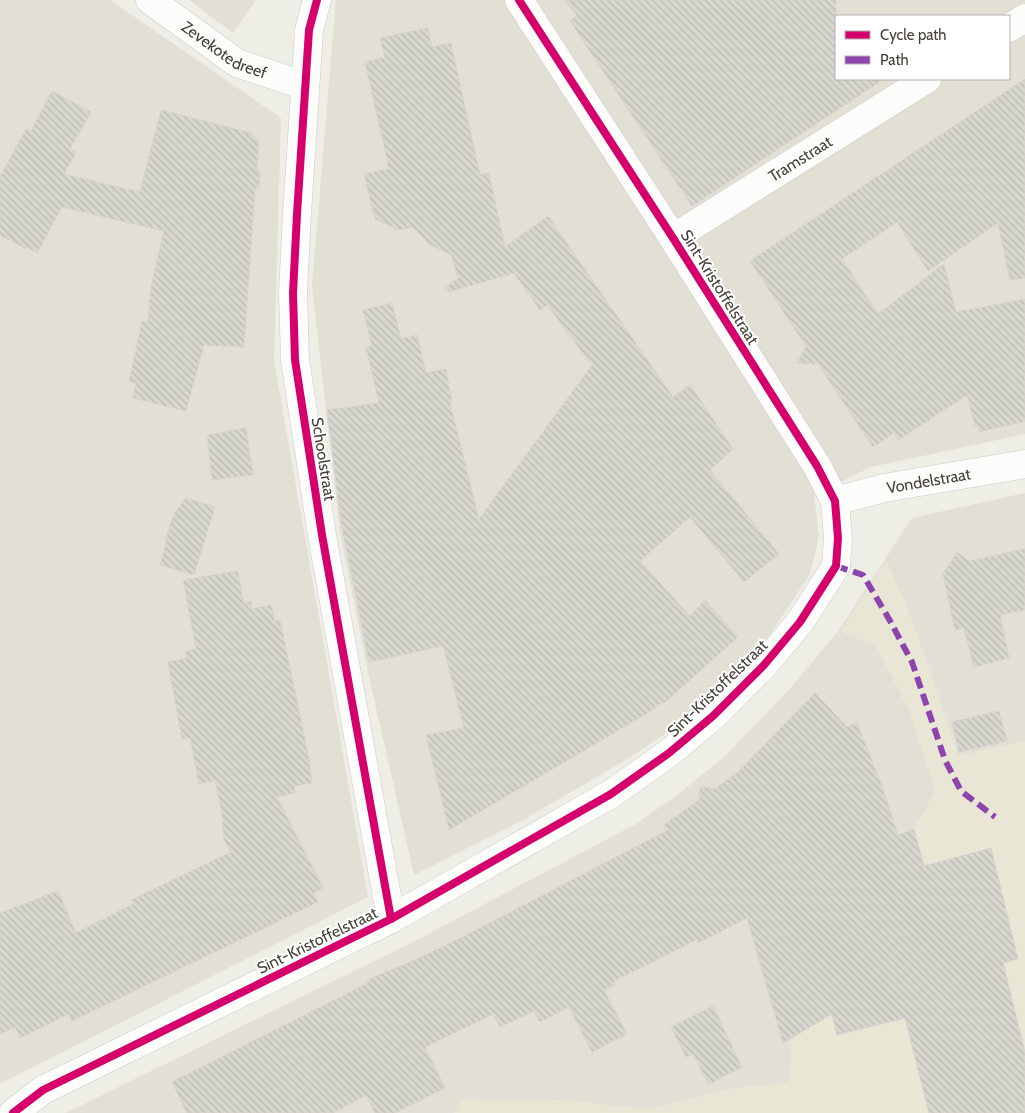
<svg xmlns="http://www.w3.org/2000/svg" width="1025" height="1113" font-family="Cabin,sans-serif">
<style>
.residential{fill:#e2dfd4;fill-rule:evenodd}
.education{fill:#e9e6d6}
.building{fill:url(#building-back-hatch);stroke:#d6d4cc}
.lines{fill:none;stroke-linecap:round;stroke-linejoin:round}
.minor-casing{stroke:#cccbc4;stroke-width:29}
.minor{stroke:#fcfcfb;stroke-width:28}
.quiet{stroke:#8e44ad;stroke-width:6;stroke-dasharray:12 6;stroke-linecap:butt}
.cycleway-casing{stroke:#fff;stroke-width:11}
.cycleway{stroke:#d6006c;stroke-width:8}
.labels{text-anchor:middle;stroke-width:4;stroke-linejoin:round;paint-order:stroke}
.street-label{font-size:16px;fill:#433f34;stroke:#fff}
</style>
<defs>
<pattern id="building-back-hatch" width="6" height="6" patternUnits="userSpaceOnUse" patternTransform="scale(1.25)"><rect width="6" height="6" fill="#d7d6cf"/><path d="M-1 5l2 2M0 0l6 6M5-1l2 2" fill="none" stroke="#bab9b2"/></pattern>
</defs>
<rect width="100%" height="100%" fill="#eeede6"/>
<g class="residential">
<path d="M0 0H110L281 118 274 361 368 897 0 1084Z"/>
<path d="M189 0H256L233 33Z"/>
<path d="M336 0H1025V434L871 467 814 495 819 535 810 574 769 636 727 680 681 723 629 758 523 820 414 875 368 672 340 533 312 286ZM836 16H1009V79H836Z"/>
<path d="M1025 493V1113H66L417 940 636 824 681 792 724 757 788 691 839 630 912 518Z"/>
</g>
<path class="education" d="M886 561 906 604 925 656 958 756 1025 741V1113H455L460 1099 563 1100 649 1109 728 1089 790 1082 791 990 827 860 914 829 936 790 908 709 876 646 840 632Z"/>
<g class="building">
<path d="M564 0H836V79H884L692 206 570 21 577 15Z"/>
<path d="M428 28 432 47 451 43 480 175 489 173 505 247 548 216 673 397 690 385 733 449 710 470 779 554 744 582 690 517 640 561 690 616 705 600 738 637 664 703 663 702 646 714 449 830 426 735 464 728 443 646 369 662 341 522 327 410 379 403 366 347 372 346 363 310 392 303 401 339 417 335 426 373 446 369 452 403H450L479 519 592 365 547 305 540 310 514 273 449 292 446 287 459 278 457 275 451 255 429 244 413 227 399 230 375 219 364 174 389 169 365 62 385 58 380 38Z"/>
<path d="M1025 79V278L1010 280 998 223 928 271 897 222 842 259 878 314 944 264 956 312 1025 299V421L979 432 978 425 975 426 967 395 898 440 894 433 873 447 818 364 797 363 806 346 750 261Z"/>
<path d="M52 91 91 112 70 149 76 152 64 174 140 192 161 110 252 133 259 143 257 169 260 171 259 187 255 189 244 347 204 345 186 411 133 398 136 383 129 382 142 321 148 322 151 287 164 231 62 207 37 253 27 247 26 249 0 235V177L26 129 31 131Z"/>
<path d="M246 428 253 475 212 480 207 435Z"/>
<path d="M186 498 215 507 194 575 160 565 167 540H165L174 514Z"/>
<path d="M1025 549V610L1000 615 1009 658 974 667 964 628 955 630 943 574 957 552 969 561Z"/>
<path d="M238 571 243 603 251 601 252 609 271 605 275 621 280 620 309 759 312 783 294 786 295 793 277 797 323 888 313 893 318 902 72 1021 69 1014 20 1038 15 1027 0 1034V913L58 891 76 933 133 904 131 900 231 852 224 840 222 815 215 780 199 784 190 738 182 739 168 662 187 658 186 651 196 649 183 580Z"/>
<path d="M815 693 847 727 857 723 882 786 898 835 914 829 924 866 991 848 1018 959 1003 963 1025 1052V1113H929L905 1018 837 1035 832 1014 783 1043 747 918 698 943 696 940 614 981 615 985 604 990 627 1034 592 1052 569 1007 540 1022 534 1011 500 1027 493 1014 425 1047 445 1088 395 1113H375L366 1095 333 1113H187L172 1082 368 983 367 980 415 960 459 939 668 830 664 825 699 800 700 787 715 789 739 771Z"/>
<path d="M999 711 1007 741 959 752 952 722Z"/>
<path d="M713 1006 742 1067 709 1084 693 1054 686 1057 671 1027Z"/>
</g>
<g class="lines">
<defs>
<g id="minor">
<path id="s1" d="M150 0 237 63 305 86"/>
<path d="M317 0 309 30 297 214 293 293 295 360 322 535 391 919"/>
<path d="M1009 28 1025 18"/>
<path id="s2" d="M673 238 927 79"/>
<path id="s3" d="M835 501 884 488 1025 464"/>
<path d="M13 1113 43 1090 391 919 611 794 669 753 713 716 764 665 800 622 836 566 838 538 835 501 817 466 673 238 519 0"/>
</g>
</defs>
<use href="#minor" class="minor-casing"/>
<use href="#minor" class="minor"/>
<path class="quiet" d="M836 566 863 575 889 619 912 662 945 760 961 791 995 817"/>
<defs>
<g id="cycleway">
<path d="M317 0 309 30 297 214 293 293 295 360 322 535 391 919"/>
<path d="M13 1113 43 1090 391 919 611 794 669 753 713 716 764 665 800 622 836 566 838 538 835 501 817 466 673 238 519 0"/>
</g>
</defs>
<use href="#cycleway" class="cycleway-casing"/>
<use href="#cycleway" class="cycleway"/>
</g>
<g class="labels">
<g class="street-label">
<text dy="6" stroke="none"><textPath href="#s1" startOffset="90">Zevekotedreef</textPath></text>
<text dy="6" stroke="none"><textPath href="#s2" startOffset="150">Tramstraat</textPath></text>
<text transform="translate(720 287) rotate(58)" y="6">Sint-Kristoffelstraat</text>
<text transform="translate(324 459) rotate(81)" y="6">Schoolstraat</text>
<text dy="6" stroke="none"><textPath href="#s3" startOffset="96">Vondelstraat</textPath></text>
<text transform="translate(717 688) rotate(-44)" y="6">Sint-Kristoffelstraat</text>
<text transform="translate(317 940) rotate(-26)" y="6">Sint-Kristoffelstraat</text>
</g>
</g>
<rect x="835" y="15" width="175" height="65" fill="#ffffff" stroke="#b4b2ae"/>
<rect x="845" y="31" width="25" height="8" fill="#d6006c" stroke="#b4b2ae"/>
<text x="880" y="40" font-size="15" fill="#433f34">Cycle path</text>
<rect x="845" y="56" width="25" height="8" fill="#8e44ad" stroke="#b4b2ae"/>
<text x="880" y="65" font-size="15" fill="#433f34">Path</text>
</svg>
